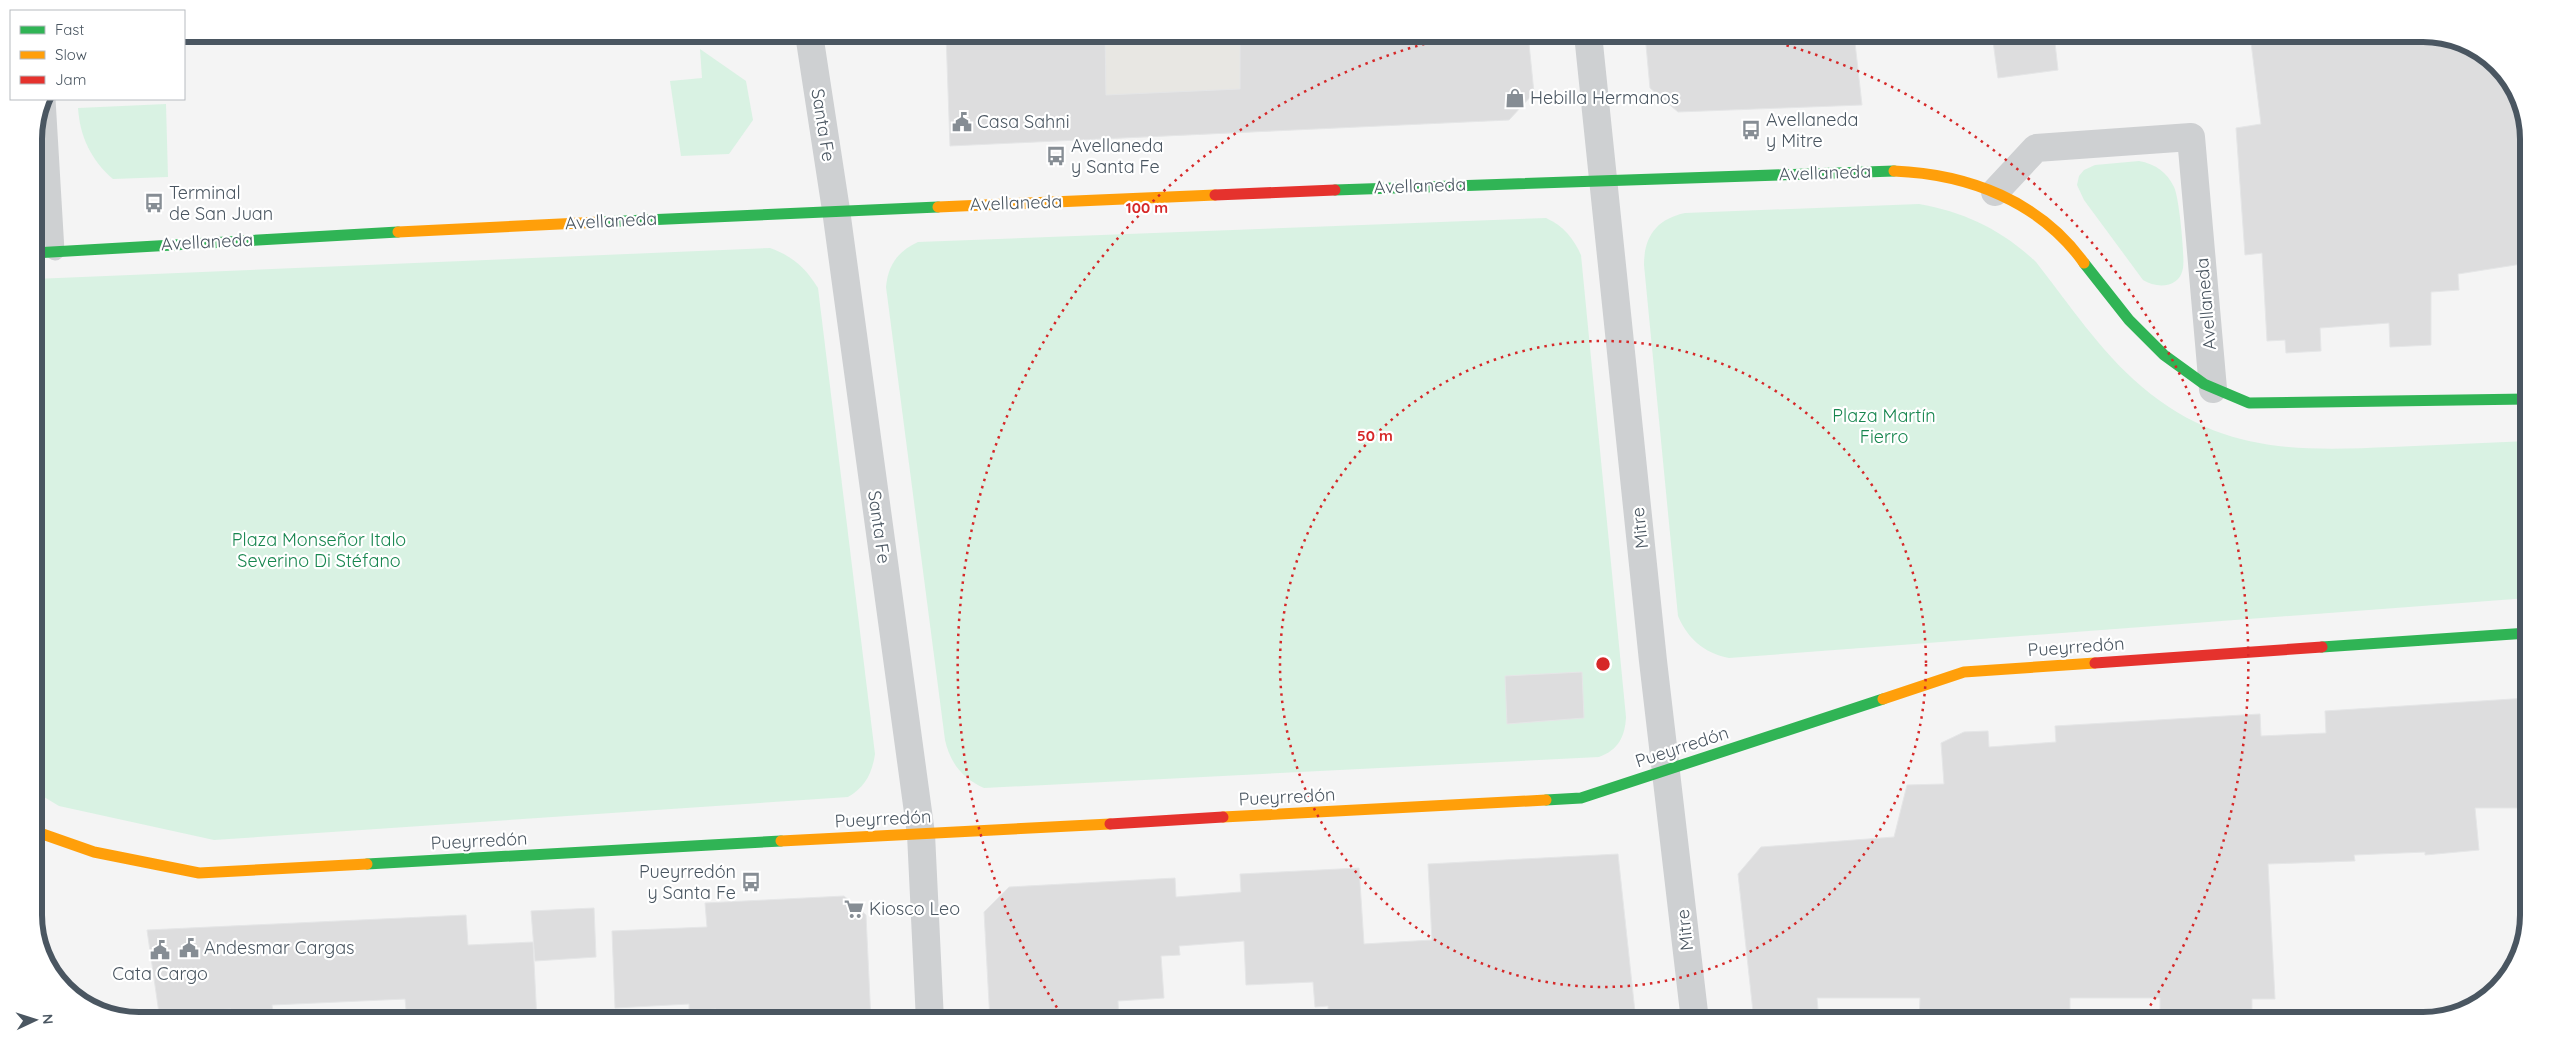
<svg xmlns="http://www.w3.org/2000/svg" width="2562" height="1055" font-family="Quicksand,sans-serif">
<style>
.commercial{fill:#e8e7e3}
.green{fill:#d9f2e3}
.building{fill:#ddddde;stroke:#e5e6e7}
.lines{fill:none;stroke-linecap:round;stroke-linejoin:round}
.lane{stroke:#ced0d2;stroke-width:19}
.street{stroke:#ced0d2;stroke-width:28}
.fast{stroke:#30b455;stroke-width:11}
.slow{stroke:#ff9f0a;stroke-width:11}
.jam{stroke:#e5322d;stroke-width:11}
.ring{fill:none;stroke:#d62828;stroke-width:2.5;stroke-dasharray:2.5 5}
.labels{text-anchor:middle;stroke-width:4.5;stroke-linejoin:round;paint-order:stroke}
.poi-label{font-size:18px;fill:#4a5661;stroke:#fff;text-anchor:start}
.street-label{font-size:18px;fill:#4a5661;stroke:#fff}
.park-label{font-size:18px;fill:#17864f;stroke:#fff}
.rim{fill:none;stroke:#4a5661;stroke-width:6}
.centre{fill:#d62828;stroke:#fff;stroke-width:2.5}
.ring-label{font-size:15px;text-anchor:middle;font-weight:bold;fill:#d62828;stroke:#fff;stroke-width:4.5;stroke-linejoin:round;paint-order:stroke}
</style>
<rect width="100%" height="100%" fill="#f4f4f4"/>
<path class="commercial" d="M1105 34H1528L1534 93 1509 120 1106 139Z"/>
<g class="green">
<path d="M700 49 746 81 753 120 729 154 681 156 670 81 702 78Z"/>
<path d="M166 104 168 177 113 179C91 160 80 137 78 108Z"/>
<path d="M2139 161C2155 164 2167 172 2174 187 2179 196 2185 257 2183 268 2180 288 2157 289 2143 280L2084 200 2077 185 2079 176 2084 170 2095 165Z"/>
<path d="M1919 204C1965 212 2002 230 2036 262 2069 304 2100 351 2141 386 2220 453 2295 451 2392 447 2437 445 2483 443 2528 441V598L1729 658C1704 653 1688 639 1678 616L1644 265C1644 236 1657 219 1685 213Z"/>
<path d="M1546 218C1564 226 1573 238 1581 255L1626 717C1625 737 1618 750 1599 757L984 788C963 779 950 763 945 740L886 287C888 265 898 251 918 242Z"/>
<path d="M770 248C792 256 805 267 818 288L875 754C872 774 865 787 848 797L214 840 59 806 34 791V279Z"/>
</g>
<g class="building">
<path d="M946 34H1105L1106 95 1240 89V34H1528L1534 93 1509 120 950 146Z"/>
<path d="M1645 34H1854L1862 105 1678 112 1650 88Z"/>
<path d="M1992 34H2054L2058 70 1998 78Z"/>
<path d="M2250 34H2422L2463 42 2510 81 2528 133V263L2458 274 2459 290 2431 292V345L2390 347 2389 323 2320 328 2321 351 2286 353 2285 340 2267 341 2262 253 2245 255 2236 128 2261 124Z"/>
<path d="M1582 672 1584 718 1507 724 1505 676Z"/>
<path d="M2528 698V808H2475L2479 850 2425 855V852L2354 855 2355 861 2268 864 2275 999H2252V1016H2160V998H2070V1021H1919L1920 998H1817L1819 1021H1754L1738 874 1761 847 1894 837 1907 785 1944 784 1941 743 1964 732 1988 731 1989 747 2056 742 2055 726 2260 714 2261 736 2326 733 2325 711Z"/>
<path d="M1618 854 1636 1021H1336L1335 1017H1328V1006L1315 1007 1313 982 1246 985 1244 941 1179 946 1180 955 1161 956 1164 998 1118 1001 1119 1021H990L984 912 1009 887 1175 878 1176 897 1241 892 1240 874 1359 868 1364 944 1432 940 1428 864Z"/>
<path d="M844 896 866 915 871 1021H763V1011L716 1014V1009L689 1011V1004L615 1008 612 931 707 927 705 903Z"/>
<path d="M594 908 596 957 535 961 531 911Z"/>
<path d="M466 915 468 945 533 942 537 1021H407L405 999 272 1005 273 1011 231 1013V1009L159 1013 147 930Z"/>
</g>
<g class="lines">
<path class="lane" d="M46 99 55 251"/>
<g class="street">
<path d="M809 34 836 210 921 834 930 1021"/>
<path d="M1588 34 1653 661 1695 1021"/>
<path d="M1995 192 2036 148 2191 137 2213 389"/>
</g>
<g class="fast">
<path d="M1335 190 1894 171"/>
<path d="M601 222 938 207"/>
<path d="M34 253 398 232"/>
<path d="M2084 263 2129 320 2164 355 2204 384 2249 403 2528 399"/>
<path d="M2322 647 2528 633"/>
<path d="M1546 800 1581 798 1883 699"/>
<path d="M367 864 781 841"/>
</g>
<g class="slow">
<path d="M1894 171C1968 174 2040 201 2084 263"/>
<path d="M938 207 1215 195"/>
<path d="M398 232 601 222"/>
<path d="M1883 699 1964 672 2095 663"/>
<path d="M1223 817 1546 800"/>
<path d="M34 831 94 852 199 873 367 864"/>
<path d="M781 841 1110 824"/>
</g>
<g class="jam">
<path d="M1215 195 1335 190"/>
<path d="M2095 663 2322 647"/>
<path d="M1110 824 1223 817"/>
</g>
</g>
<g class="ring">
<circle cx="1603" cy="664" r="323"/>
<path d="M1065 1020A645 645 0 0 1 1463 34M1743 34A645 645 0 0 1 2141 1020"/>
</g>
<defs>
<symbol id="shop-bare" viewBox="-9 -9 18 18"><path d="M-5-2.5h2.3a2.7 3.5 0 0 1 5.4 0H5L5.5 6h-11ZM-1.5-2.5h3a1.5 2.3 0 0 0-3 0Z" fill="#868d94" stroke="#fff" stroke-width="2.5" paint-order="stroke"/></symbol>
<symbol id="civic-bare" viewBox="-9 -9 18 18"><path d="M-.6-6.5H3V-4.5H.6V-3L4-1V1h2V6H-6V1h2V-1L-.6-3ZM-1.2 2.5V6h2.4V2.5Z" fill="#868d94" stroke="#fff" stroke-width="2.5" paint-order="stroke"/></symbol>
<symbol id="bus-bare" viewBox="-9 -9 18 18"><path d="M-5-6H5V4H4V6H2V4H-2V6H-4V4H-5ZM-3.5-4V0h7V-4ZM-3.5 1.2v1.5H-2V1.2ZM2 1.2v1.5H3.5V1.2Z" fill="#868d94" stroke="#fff" stroke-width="2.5" paint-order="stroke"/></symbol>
<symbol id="supermarket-bare" viewBox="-9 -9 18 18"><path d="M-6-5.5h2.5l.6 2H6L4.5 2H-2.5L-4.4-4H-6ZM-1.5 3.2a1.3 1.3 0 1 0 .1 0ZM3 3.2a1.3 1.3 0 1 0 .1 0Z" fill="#868d94" stroke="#fff" stroke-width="2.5" paint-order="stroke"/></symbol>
</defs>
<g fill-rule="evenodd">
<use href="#shop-bare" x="1501" y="84" width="28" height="28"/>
<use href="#civic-bare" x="948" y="108" width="28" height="28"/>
<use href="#bus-bare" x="1737" y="116" width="28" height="28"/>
<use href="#bus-bare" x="1042" y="142" width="28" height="28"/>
<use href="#bus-bare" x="140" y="189" width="28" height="28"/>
<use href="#bus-bare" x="737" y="868" width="28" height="28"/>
<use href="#supermarket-bare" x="840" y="895" width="28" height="28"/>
<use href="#civic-bare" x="175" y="934" width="28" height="28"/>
<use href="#civic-bare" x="146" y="936" width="28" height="28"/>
</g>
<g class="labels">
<g class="poi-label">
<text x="1530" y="104">Hebilla Hermanos</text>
<text x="1766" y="126">Avellaneda<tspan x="1766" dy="21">y Mitre</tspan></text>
<text x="977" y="128">Casa Sahni</text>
<text x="1071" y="152">Avellaneda<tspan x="1071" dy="21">y Santa Fe</tspan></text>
<text x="169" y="199">Terminal<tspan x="169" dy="21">de San Juan</tspan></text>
<text x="736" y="878" text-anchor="end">Pueyrredón<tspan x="736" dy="21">y Santa Fe</tspan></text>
<text x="869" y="915">Kiosco Leo</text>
<text x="204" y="954">Andesmar Cargas</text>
<text x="160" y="980" text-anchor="middle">Cata Cargo</text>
</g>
<g class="street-label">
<text transform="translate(823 125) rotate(81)" y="6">Santa Fe</text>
<text transform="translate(1825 173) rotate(-2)" y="6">Avellaneda</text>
<text transform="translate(1420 186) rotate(-2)" y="6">Avellaneda</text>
<text transform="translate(1016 203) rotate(-2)" y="6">Avellaneda</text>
<text transform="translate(611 221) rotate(-3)" y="6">Avellaneda</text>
<text transform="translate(207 242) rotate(-3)" y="6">Avellaneda</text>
<text transform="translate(2206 304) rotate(-95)" y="6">Avellaneda</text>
<text transform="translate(879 527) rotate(82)" y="6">Santa Fe</text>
<text transform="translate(1640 528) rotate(-96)" y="6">Mitre</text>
<text transform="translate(2076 647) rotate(-4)" y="6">Pueyrredón</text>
<text transform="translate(1682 747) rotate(-18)" y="6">Pueyrredón</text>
<text transform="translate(1287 797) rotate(-3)" y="6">Pueyrredón</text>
<text transform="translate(883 819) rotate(-3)" y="6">Pueyrredón</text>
<text transform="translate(479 841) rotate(-3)" y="6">Pueyrredón</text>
<text transform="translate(1685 930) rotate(-96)" y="6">Mitre</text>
</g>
<g class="park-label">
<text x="1884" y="422">Plaza Martín<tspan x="1884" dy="21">Fierro</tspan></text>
<text x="319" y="546">Plaza Monseñor Italo<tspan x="319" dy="21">Severino Di Stéfano</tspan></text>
</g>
</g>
<path d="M0 0H2562V1055H0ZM139 42H2423A97 97 0 0 1 2520 139V915A97 97 0 0 1 2423 1012H139A97 97 0 0 1 42 915V139A97 97 0 0 1 139 42Z" fill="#fff" fill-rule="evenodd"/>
<path class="rim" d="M139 42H2423A97 97 0 0 1 2520 139V915A97 97 0 0 1 2423 1012H139A97 97 0 0 1 42 915V139A97 97 0 0 1 139 42Z"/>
<circle cx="1603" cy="664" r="8" class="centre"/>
<g class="ring-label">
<text x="1147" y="213">100 m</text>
<text x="1375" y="441">50 m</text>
</g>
<rect x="10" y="10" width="175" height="90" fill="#ffffff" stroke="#b7bbc0"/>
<rect x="20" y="26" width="25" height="8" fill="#30b455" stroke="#b7bbc0"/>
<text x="55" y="35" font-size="15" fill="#4a5661">Fast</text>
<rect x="20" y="51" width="25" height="8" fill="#ff9f0a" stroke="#b7bbc0"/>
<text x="55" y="60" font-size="15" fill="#4a5661">Slow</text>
<rect x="20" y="76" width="25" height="8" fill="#e5322d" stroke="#b7bbc0"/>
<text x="55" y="85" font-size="15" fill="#4a5661">Jam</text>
<g transform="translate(35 1020) rotate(86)" stroke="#ffffff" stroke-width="4" paint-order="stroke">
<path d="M0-4L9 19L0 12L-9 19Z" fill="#4a5661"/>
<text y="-8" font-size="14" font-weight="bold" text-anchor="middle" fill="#4a5661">N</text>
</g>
</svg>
